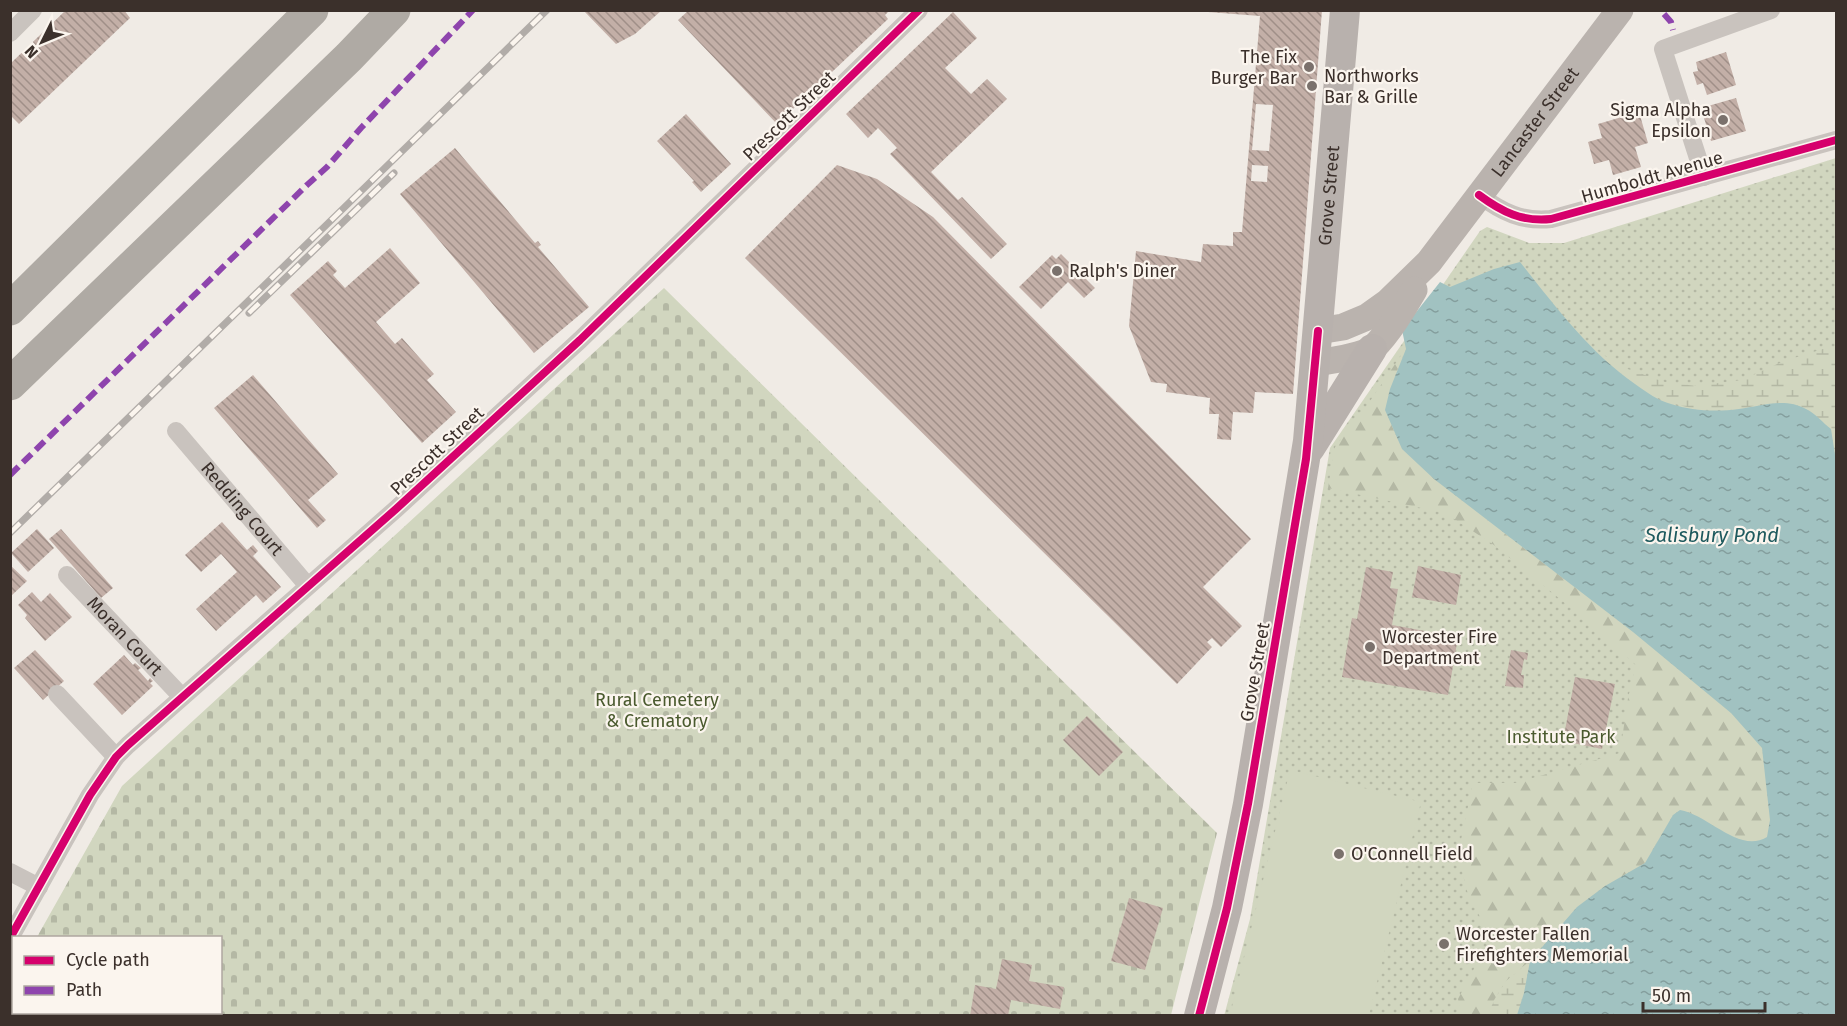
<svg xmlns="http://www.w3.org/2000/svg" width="1847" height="1026" font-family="'Fira Sans',sans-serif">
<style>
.green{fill:url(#green-dots)}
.forest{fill:url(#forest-firs)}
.wetland{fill:url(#wetland-marsh)}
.cemetery{fill:url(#cemetery-stones)}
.pitch{fill:#d1d6bf}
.water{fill:url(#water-ripples)}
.building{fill:url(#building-back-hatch);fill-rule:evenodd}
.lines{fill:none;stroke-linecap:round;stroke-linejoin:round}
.minor{stroke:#c9c3be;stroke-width:18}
.secondary{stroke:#bab3ae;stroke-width:27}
.primary{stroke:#b8b1ad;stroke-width:30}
.motorway{stroke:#afaaa4;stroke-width:33}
.rail-casing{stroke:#b1aca8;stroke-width:7}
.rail{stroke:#fbf5ee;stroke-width:4.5;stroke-dasharray:14;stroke-linecap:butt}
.quiet{stroke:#8e44ad;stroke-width:6;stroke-dasharray:12 6;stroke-linecap:butt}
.cycleway-casing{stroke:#fbf5ee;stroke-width:11}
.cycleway{stroke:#d6006c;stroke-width:8}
.poi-dot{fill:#7a716c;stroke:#fbf5ee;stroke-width:2}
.labels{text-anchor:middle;stroke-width:4.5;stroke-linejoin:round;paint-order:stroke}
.poi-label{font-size:18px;fill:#3b302b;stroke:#fbf5ee;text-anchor:start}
.street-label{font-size:18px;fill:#3b302b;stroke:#fbf5ee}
.park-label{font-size:18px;fill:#4a5a2e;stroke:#fbf5ee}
.water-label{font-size:20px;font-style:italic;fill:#1f5a5e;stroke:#fbf5ee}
</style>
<defs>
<pattern id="green-dots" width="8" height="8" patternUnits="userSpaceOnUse" patternTransform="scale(1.5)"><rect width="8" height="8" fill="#d1d6bf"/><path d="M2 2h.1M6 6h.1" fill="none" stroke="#b4b8a4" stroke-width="1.8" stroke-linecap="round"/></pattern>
<pattern id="forest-firs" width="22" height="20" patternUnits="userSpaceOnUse" patternTransform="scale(1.5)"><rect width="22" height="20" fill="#d1d6bf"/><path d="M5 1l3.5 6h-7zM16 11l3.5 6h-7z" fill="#b4b8a4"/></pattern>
<pattern id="wetland-marsh" width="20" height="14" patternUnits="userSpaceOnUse" patternTransform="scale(1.5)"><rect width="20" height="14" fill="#d1d6bf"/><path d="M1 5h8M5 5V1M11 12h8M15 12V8" fill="none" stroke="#b4b8a4"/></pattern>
<pattern id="cemetery-stones" width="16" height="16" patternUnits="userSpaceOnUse" patternTransform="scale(1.5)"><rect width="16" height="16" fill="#d1d6bf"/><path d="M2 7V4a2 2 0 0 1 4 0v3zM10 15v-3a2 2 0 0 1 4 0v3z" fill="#b4b8a4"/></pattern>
<pattern id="water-ripples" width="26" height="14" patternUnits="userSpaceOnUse" patternTransform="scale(1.5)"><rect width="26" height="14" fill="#a1c2c1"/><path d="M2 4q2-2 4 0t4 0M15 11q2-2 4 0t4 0" fill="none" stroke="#849e9d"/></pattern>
<pattern id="building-back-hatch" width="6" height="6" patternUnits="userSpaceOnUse" patternTransform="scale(1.5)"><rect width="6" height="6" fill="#c3afa7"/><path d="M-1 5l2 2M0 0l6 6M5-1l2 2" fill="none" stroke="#a08f88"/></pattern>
</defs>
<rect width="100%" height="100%" fill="#f0ebe5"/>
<path class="green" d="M1836 158V1015L1224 1016 1250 919 1330 448 1480 231 1487 227 1529 243H1564Z"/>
<path class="forest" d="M1406 348 1390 389 1385 410 1402 449 1434 479 1633 632 1731 713 1762 748 1770 820 1767 837C1738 854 1709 815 1680 810L1673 815 1645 863 1605 886 1577 907 1530 961 1505 982 1485 1015H1461L1458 999 1477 963 1489 949 1483 923 1467 891 1458 854 1473 783H1515L1620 753 1628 698 1636 665 1577 613 1494 545 1445 513 1328 488 1335 447 1368 404Z"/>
<g class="wetland">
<path d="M1590 346 1622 367 1665 382 1696 386 1742 380 1784 361 1823 349H1836V461L1831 429C1820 424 1781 403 1772 403 1761 402 1748 409 1736 409 1670 414 1635 392 1590 346Z"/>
<path d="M1530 961 1524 993 1517 1015 1486 1016 1505 982Z"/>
</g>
<path class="cemetery" d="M664 288 1217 833 1171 1015 11 1016V984L13 979 14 1012H220V938L37 937 122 786Z"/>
<path class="pitch" d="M1290 770 1421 802 1369 1015H1230Z"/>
<path class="water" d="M1520 262C1555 306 1589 352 1635 384 1646 392 1659 401 1671 404 1692 411 1717 412 1739 409 1761 406 1785 397 1806 409 1815 413 1823 423 1831 429L1836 461V1015H1517L1524 993 1530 961 1577 907 1605 886 1645 863 1673 815 1680 810C1709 815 1739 854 1767 837L1770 820 1762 748 1731 713 1633 632 1434 479 1402 449 1385 410 1390 389 1406 349 1402 330 1440 282 1450 287 1494 269Z"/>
<g class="building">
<path d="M66 10H124L130 18 19 124 10 115V64Z"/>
<path d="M583 10H662L635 34 616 44Z"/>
<path d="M689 10H890L885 15 888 19 777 124 678 20Z"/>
<path d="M1208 10H1322L1293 394 1255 392 1253 413 1233 412 1231 440 1217 439 1219 414H1209L1210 398 1166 392 1167 384 1151 382 1129 326 1136 251 1201 262 1203 244 1233 246V232H1242L1260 16 1208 12ZM1256 104 1273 105 1269 151 1252 150ZM1252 165 1268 166 1267 182 1251 181Z"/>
<path d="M953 12 977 38 945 68 971 94 987 79 1007 99 931 172 958 200 962 197 1007 244 991 259 890 154 897 148 878 128 868 138 846 114Z"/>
<path d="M1726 52 1736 85 1707 95 1703 83 1697 85 1693 72 1698 71 1696 62Z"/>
<path d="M1736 98 1746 131 1711 141 1701 108Z"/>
<path d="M1639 112 1648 143 1635 147 1641 167 1613 175 1609 160 1594 164 1588 142 1602 138 1598 124Z"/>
<path d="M686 114 731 164 701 192 692 182 694 181 657 141Z"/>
<path d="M455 148 535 243 538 241 541 245 538 247 589 307 534 353 400 194Z"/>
<path d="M837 165 877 179 933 217 1251 539 1203 587 1242 626 1221 647 1212 638 1207 642 1212 647 1177 684 745 258Z"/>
<path d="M390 248 420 283 376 322 395 344 402 338 434 374 427 380 456 412 422 443 290 295 328 261 337 271 333 275 345 288Z"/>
<path d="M1061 254 1095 288 1084 298 1068 282 1041 309 1019 287 1052 255 1056 259Z"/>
<path d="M253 375 338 474 308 500 326 520 317 528 214 408Z"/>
<path d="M222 522 247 550 253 545 258 551 253 556 281 587 263 603 256 595 216 631 196 609 237 572 221 554 201 572 185 555Z"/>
<path d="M37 529 54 548 28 572 11 553Z"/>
<path d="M61 529 113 588 101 598 49 539Z"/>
<path d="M10 565 27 581 10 597Z"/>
<path d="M1418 566 1461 575 1456 605 1412 597Z"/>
<path d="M1366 567 1393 572 1390 588 1398 589 1392 625 1458 637 1448 695 1342 677 1352 618 1357 619Z"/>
<path d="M32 592 41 602 50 593 72 617 45 641 25 618 27 615 18 605Z"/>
<path d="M35 650 64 681 43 700 14 668Z"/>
<path d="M1511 650 1528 653 1527 660 1524 659 1521 675H1524L1523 688 1505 686Z"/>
<path d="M124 655 133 665 135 663 141 668 138 670 148 681 150 678 153 681 150 683 153 686 122 715 93 684Z"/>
<path d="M1575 677 1615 684 1602 749 1563 741Z"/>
<path d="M1087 716 1123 752 1099 776 1063 740Z"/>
<path d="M1129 898 1163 908 1145 970 1111 961Z"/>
<path d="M1002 959 1032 965 1029 981 1064 987 1060 1009 1011 1000 1008 1016H970L975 985 996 989Z"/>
</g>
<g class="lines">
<g class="minor">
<path d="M10 33 33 10"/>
<path d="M1704 177 1663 49 1771 10"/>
<path d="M1479 195C1502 212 1522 222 1551 219L1836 140"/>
<path id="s1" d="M176 431 307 585"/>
<path id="s2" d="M67 575 182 697"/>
<path d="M57 694 116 757"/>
<path d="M10 872 39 887"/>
<path d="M10 938 90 795 116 757 128 745 396 509 580 340 919 10"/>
</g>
<g class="secondary">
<path id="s3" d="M1318 331 1343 327 1367 317 1388 302 1429 262 1620 10"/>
<path d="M1315 363C1329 361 1364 356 1374 347 1387 335 1405 306 1414 290"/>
</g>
<g class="primary">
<path d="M1310 448 1372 349"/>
<path id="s4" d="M1199 1016 1227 908 1248 804 1308 441 1345 10"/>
</g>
<g class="motorway">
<path d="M10 309 312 10"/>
<path d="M10 384 349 57 394 10"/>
</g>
<defs>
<g id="rail">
<path d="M249 313 394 173"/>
<path d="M10 533 547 10"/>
</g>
</defs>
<use href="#rail" class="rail-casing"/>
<use href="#rail" class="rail"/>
<g class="quiet">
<path d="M1664 14 1671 22 1673 30"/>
<path d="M10 475 307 185 327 167 361 128 473 10"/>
</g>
<defs>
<g id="cycleway">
<path d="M1479 195C1502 212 1522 222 1551 219L1836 140"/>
<path d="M10 938 90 795 116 757 128 745 396 509 580 340 919 10"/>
<path d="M1199 1016 1227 908 1248 804 1306 459 1318 331"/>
</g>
</defs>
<use href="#cycleway" class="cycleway-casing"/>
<use href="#cycleway" class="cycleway"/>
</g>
<g class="poi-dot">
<circle cx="1309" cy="67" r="6"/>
<circle cx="1312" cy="86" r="6"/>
<circle cx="1723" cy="120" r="6"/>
<circle cx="1057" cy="271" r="6"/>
<circle cx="1370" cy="647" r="6"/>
<circle cx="1339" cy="854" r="6"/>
<circle cx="1444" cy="944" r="6"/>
</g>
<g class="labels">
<g class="poi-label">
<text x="1297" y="63" text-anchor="end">The Fix<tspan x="1297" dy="21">Burger Bar</tspan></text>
<text x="1324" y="82">Northworks<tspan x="1324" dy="21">Bar &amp; Grille</tspan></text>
<text x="1711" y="116" text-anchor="end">Sigma Alpha<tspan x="1711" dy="21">Epsilon</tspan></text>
<text x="1069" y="277">Ralph's Diner</text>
<text x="1382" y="643">Worcester Fire<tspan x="1382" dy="21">Department</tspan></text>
<text x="1351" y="860">O'Connell Field</text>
<text x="1456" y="940">Worcester Fallen<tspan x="1456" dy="21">Firefighters Memorial</tspan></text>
</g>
<g class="street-label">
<text transform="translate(789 116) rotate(-44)" y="6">Prescott Street</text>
<text dy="6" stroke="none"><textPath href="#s3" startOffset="310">Lancaster Street</textPath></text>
<text transform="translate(1652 177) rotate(-16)" y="6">Humboldt Avenue</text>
<text dy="6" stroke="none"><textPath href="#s4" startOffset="832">Grove Street</textPath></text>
<text transform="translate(437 451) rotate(-43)" y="6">Prescott Street</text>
<text dy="6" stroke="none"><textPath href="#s1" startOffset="102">Redding Court</textPath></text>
<text dy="6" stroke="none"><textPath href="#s2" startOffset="84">Moran Court</textPath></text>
<text transform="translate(1255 672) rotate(-80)" y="6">Grove Street</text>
</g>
<g class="park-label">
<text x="657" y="706">Rural Cemetery<tspan x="657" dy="21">&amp; Crematory</tspan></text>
<text x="1561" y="743">Institute Park</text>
</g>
<g class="water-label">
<text x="1712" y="542">Salisbury Pond</text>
</g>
</g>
<rect width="1847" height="1026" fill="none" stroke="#3b302b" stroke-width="24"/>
<rect x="12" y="936" width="210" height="78" fill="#fbf5ee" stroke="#aea6a0" stroke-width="1.5"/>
<rect x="24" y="956" width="30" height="9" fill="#d6006c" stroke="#aea6a0" stroke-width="1.5"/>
<text x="66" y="966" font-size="18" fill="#3b302b">Cycle path</text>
<rect x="24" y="986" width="30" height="9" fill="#8e44ad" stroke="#aea6a0" stroke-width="1.5"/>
<text x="66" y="996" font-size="18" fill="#3b302b">Path</text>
<g transform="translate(42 42) rotate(227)" stroke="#fbf5ee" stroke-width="4.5" paint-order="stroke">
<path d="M0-4.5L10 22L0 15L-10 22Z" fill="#3b302b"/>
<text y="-9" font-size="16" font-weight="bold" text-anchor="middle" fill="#3b302b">N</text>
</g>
<path d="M1643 1002v9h122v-9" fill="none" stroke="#3b302b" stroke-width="3"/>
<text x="1652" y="1002" font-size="18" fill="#3b302b" stroke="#fbf5ee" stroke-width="4.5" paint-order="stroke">50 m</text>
</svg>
